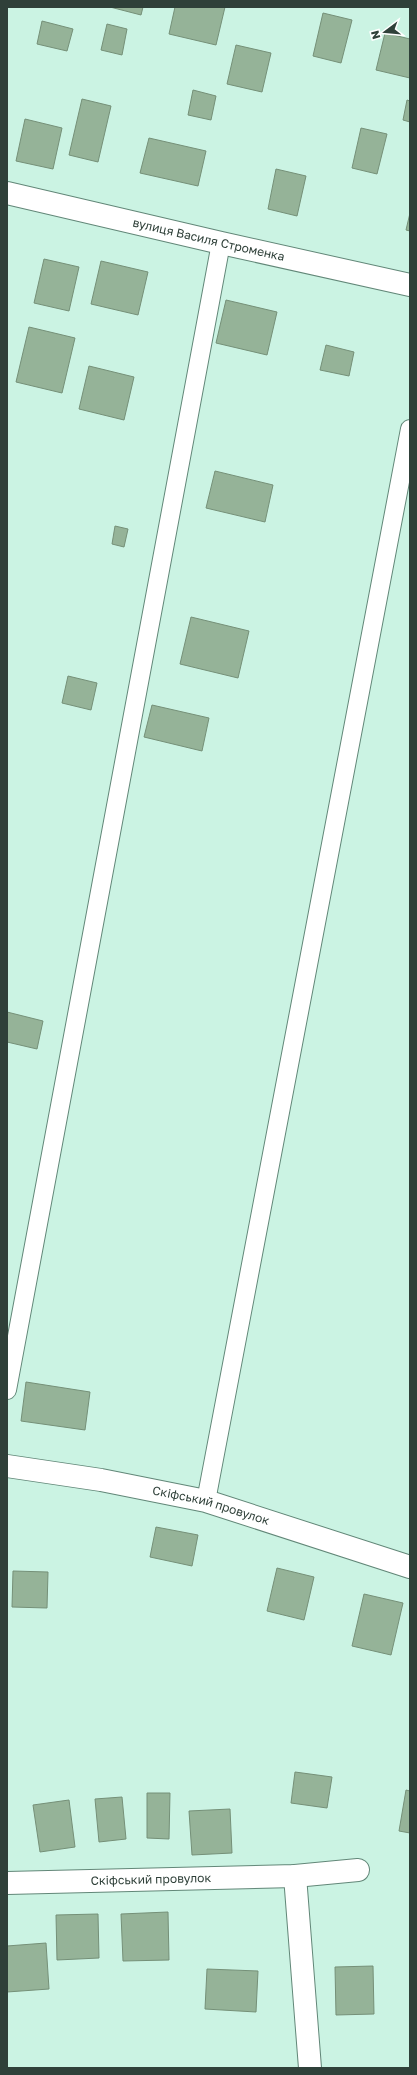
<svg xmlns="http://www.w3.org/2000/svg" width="417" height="2075" font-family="'Golos Text',sans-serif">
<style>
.building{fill:#95b398;stroke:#759078}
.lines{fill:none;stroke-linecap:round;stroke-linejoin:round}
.service-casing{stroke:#628778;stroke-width:20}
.minor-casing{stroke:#628778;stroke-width:24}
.service{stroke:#fff;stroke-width:18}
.minor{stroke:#fff;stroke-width:22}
.labels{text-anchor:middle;stroke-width:3.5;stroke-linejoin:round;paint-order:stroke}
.street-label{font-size:12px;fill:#2f4039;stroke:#fff}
</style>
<rect width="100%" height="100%" fill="#cbf3e3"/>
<g class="building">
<path d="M110 7H143L141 15Z"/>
<path d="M175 7H225L216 45 169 34Z"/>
<path d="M323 13 352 20 341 63 313 56Z"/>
<path d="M42 21 73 29 67 51 37 44Z"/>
<path d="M107 24 127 29 122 55 101 50Z"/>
<path d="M385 33 410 39V78L376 70Z"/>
<path d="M236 45 271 53 262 92 227 84Z"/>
<path d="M193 90 216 96 211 120 188 115Z"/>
<path d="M82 99 111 106 98 162 69 155Z"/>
<path d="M407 100 410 101V122L403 120Z"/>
<path d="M25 119 62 128 53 169 16 161Z"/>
<path d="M361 128 387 134 377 174 352 168Z"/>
<path d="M149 138 206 151 198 186 140 173Z"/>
<path d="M276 169 306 176 297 216 268 209Z"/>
<path d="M410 213V231L406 230Z"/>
<path d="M44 259 79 267 69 311 34 303Z"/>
<path d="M101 261 148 272 138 315 91 304Z"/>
<path d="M226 300 277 312 267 355 216 343Z"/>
<path d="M29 327 75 338 62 393 16 382Z"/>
<path d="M326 345 354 352 349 376 320 370Z"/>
<path d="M89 366 134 377 124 420 79 409Z"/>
<path d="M215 471 273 485 265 522 206 508Z"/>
<path d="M115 526 128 529 124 547 112 544Z"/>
<path d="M191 617 249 631 238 678 180 664Z"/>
<path d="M68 676 97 683 91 710 62 703Z"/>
<path d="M152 705 209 718 202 751 144 737Z"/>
<path d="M7 1012 43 1021 37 1049 7 1042Z"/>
<path d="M26 1382 90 1392 85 1430 21 1421Z"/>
<path d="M156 1527 198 1535 192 1566 150 1557Z"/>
<path d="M277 1568 314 1577 304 1620 267 1611Z"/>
<path d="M13 1571 48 1572 47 1608 12 1607Z"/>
<path d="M364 1594 403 1603 391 1655 352 1646Z"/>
<path d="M295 1772 332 1777 327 1808 291 1803Z"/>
<path d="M406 1790 410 1791V1833L399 1831Z"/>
<path d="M147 1793H170L169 1839 147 1838Z"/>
<path d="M122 1797 126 1839 99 1842 95 1799Z"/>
<path d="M69 1800 75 1847 40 1852 33 1805Z"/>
<path d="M230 1809 232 1853 192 1855 189 1811Z"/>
<path d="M168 1912 169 1960 123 1961 121 1914Z"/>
<path d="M98 1914 99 1958 57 1960 56 1915Z"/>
<path d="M46 1943 49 1989 7 1992V1946Z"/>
<path d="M373 1966 374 2014 336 2015 335 1967Z"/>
<path d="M207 1969 258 1971 256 2012 205 2009Z"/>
</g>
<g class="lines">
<defs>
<g id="service">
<path d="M7 1390 221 243"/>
<path d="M206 1501 410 429"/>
</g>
<g id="minor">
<path id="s1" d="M7 193 221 243 410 285"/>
<path id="s2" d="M7 1466 101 1480 206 1501 410 1567"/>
<path d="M295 1876 310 2068"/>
<path id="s3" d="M7 1883 295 1876 358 1870"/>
</g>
</defs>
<use href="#service" class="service-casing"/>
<use href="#minor" class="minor-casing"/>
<use href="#service" class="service"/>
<use href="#minor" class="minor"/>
</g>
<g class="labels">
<g class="street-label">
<text dy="4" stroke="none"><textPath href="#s1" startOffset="207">вулиця Василя Строменка</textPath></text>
<text dy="4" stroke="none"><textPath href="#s2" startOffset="208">Скіфський провулок</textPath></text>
<text dy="4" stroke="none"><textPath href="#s3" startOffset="144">Скіфський провулок</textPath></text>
</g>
</g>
<rect width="417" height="2075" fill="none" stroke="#2f4039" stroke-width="16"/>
<g transform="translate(385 32) rotate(254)" stroke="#ffffff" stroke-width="3" paint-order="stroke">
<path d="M0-3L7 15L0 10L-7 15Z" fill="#2f4039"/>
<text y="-6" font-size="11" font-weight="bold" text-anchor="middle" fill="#2f4039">N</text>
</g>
</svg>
